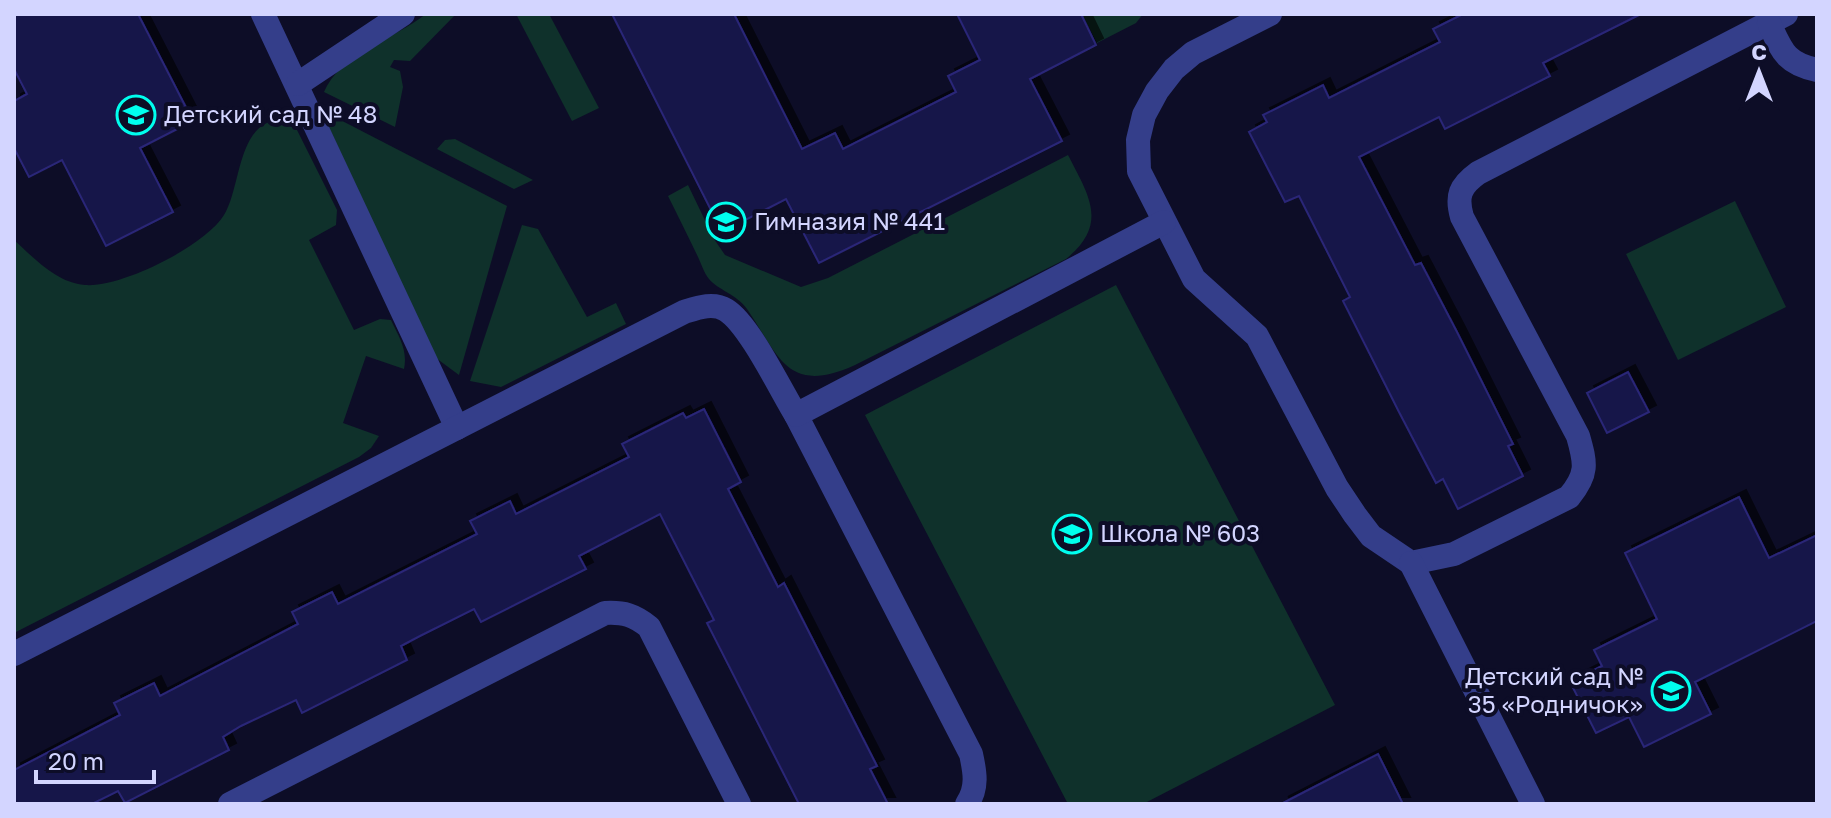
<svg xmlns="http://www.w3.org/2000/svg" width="1831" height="818" font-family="'Golos Text',sans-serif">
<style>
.green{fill:#0f312b}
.building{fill:#19174a;stroke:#2a2778;stroke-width:2;filter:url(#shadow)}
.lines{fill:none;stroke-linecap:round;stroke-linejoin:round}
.minor{stroke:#343e8a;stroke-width:24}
.labels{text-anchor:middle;stroke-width:8;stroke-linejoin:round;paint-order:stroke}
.poi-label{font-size:24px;fill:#d3d5ff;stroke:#0d0d27;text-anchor:start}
</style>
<defs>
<filter id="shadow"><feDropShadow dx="7" dy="-7" stdDeviation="0" flood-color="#0009"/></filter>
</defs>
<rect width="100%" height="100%" fill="#0d0d27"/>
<g class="green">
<path d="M426 14H456L410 61 394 60 390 67 400 71 403 87 395 127 324 92C340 54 394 39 426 14Z"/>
<path d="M516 14H549L599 108 572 121Z"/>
<path d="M1082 14H1143L1136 23 1097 43Z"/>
<path d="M321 110 507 206 459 375 436 358Z"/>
<path d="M278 120 295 126 337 210 336 225 309 240 354 330 380 319 391 320C399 337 408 350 404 369L366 356 343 423 379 436 371 448 359 457 14 633V240C34 258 57 283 85 285 121 288 205 246 224 215 241 188 237 124 278 120Z"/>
<path d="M455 139 533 180 514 189 437 149 445 140Z"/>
<path d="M1068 155C1089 196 1109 224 1066 259L855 365C787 396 779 356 747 309 736 294 718 290 709 279 704 273 701 263 698 257 688 236 678 216 668 196L688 185 714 239 725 255 801 287 828 278Z"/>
<path d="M1735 201 1786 307 1678 360 1626 254Z"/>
<path d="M522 225 538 229 587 317 616 303 626 324 501 387 470 381Z"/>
<path d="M1116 285 1335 705 1143 804H1068L865 415Z"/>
</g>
<g class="building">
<path d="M14 14H138L193 121 140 148 173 212 106 246 62 160 29 177 14 148V101L27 94 14 69Z"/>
<path d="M612 14H734L802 149 835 133 843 149 956 92 948 76 980 60 957 14H1081L1096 45 1030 79 1062 141 819 263 786 199 722 232Z"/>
<path d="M1463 14H1641L1543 63 1550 76 1445 129 1439 117 1359 157 1415 265 1421 263 1457 332 1513 444 1508 446 1523 476 1458 509 1443 479 1436 483 1399 412 1343 301 1350 297 1299 196 1285 202 1249 132 1267 122 1263 115 1323 85 1329 98 1440 42 1433 29Z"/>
<path d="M1628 372 1649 412 1607 433 1587 393Z"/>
<path d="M704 409 741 482 728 489 778 587 784 583 877 766 870 769 888 804H799L707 623 714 620 660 514 579 556 586 569 481 622 474 609 420 636 401 646 407 660 302 713 296 700 241 726 223 737 229 750 125 803 118 791 92 804H14V770L120 715 114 703 154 683 160 696 298 624 292 612 332 592 338 604 477 534 470 521 510 501 516 514 629 457 622 444 683 413 686 418Z"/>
<path d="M1739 497 1769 558 1817 535V621L1695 682 1711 714 1644 747 1629 717 1596 733 1570 682 1602 666 1594 650 1657 619 1625 553Z"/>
<path d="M1378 754 1403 804H1281Z"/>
</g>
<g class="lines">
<g class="minor">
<path d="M263 14 457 428"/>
<path d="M1270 14 1193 53 1174 69 1157 91 1144 115 1138 140 1139 171 1194 279 1257 336 1337 488 1355 515 1371 536 1411 563 1454 554 1569 497C1588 474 1586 464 1578 436L1462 217C1456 196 1460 186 1478 173L1786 14"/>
<path d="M1769 23C1782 51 1785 63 1817 70"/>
<path d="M298 84 403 14"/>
<path d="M796 415 971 754C975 772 978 788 967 804"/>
<path d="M1411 563 1533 804"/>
<path d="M14 654 684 312C697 308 713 302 726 310 749 324 780 389 796 415L1164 222"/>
<path d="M230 804 605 613C624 612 634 615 649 627L739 804"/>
</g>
</g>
<defs>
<symbol id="school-ring" viewBox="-11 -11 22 22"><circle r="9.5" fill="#0d0d27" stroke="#00feee" stroke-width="1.5"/><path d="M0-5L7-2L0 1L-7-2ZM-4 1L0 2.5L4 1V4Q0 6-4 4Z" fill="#00feee"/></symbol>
</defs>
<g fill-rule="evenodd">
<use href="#school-ring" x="114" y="93" width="44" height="44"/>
<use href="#school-ring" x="704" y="200" width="44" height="44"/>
<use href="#school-ring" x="1050" y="512" width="44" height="44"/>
<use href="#school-ring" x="1649" y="669" width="44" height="44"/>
</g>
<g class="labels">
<g class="poi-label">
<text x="164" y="123">Детский сад № 48</text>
<text x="754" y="230">Гимназия № 441</text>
<text x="1100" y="542">Школа № 603</text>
<text x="1643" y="685" text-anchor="end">Детский сад №<tspan x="1643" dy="28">35 «Родничок»</tspan></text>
</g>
</g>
<rect width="1831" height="818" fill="none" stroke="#d3d5ff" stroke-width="32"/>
<g transform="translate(1759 72)" stroke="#0d0d27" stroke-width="6" paint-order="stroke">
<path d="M0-6L14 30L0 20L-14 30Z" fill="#d3d5ff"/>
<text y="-12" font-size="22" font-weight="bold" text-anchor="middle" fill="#d3d5ff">С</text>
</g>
<path d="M36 770v12h118v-12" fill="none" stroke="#d3d5ff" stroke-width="4"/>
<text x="48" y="770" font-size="24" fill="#d3d5ff" stroke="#0d0d27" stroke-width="6" paint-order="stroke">20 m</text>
</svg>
